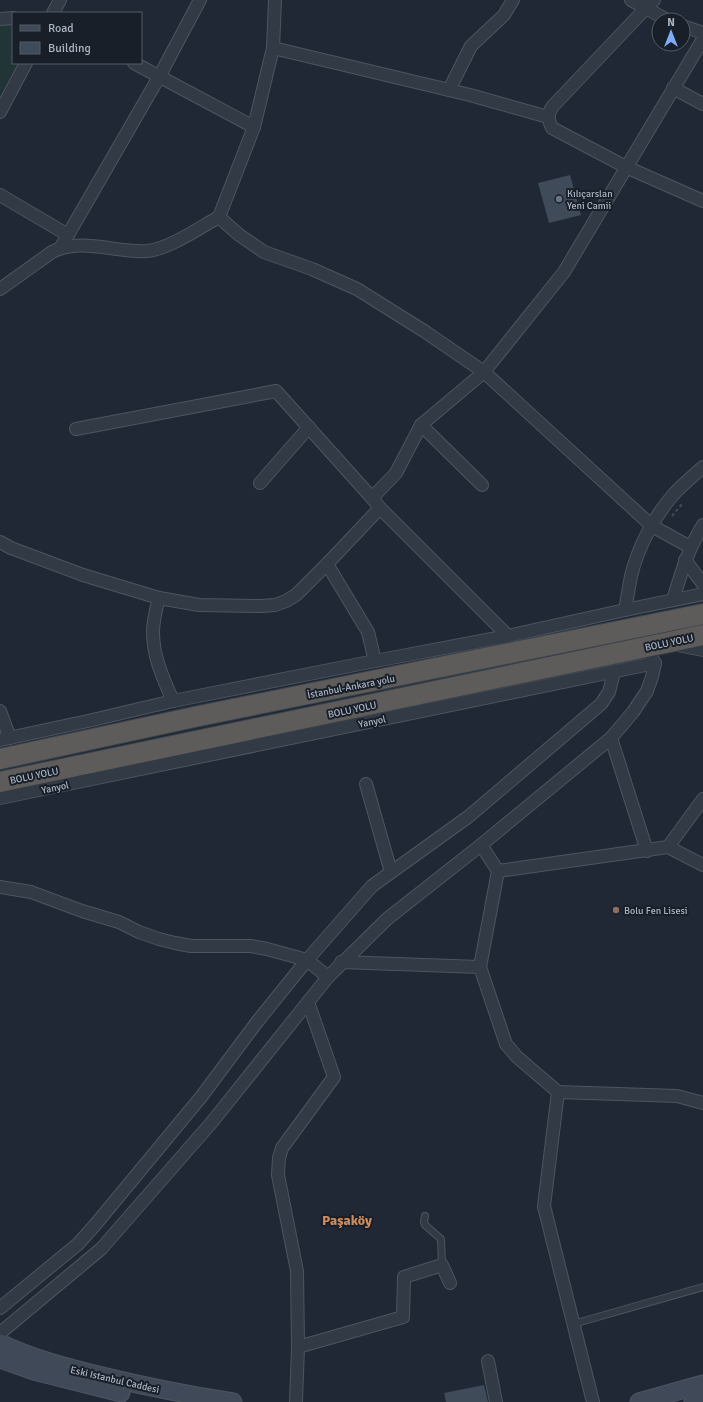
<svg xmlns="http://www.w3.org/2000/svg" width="703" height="1402" font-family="Signika,sans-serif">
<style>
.green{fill:#223536}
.building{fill:#404b59}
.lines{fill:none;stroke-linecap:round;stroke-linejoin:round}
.service-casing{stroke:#4d5560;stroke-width:8}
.minor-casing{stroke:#4d5560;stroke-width:14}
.secondary-casing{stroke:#4d5560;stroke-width:19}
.trunk-casing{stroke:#3a424c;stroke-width:22}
.path{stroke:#3e5153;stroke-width:2;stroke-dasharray:3 3;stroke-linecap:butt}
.service{stroke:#323a45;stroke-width:6}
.minor{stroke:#323a45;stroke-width:12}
.secondary{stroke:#404958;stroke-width:17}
.trunk{stroke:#5e5c5a;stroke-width:20}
.worship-dot{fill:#6b7280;stroke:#181f29;stroke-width:1.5}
.education-dot{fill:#8d6e63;stroke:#181f29;stroke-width:1.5}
.labels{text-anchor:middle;stroke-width:4;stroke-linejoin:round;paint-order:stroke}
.poi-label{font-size:10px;fill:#acb5c2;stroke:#181f29;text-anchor:start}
.street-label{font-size:10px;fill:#acb5c2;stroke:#181f29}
.district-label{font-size:14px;font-weight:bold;fill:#d08c5a;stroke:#181f29}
</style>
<rect width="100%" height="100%" fill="#1f2834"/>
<path class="green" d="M13 22V63H18L0 95V24Z"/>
<g class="building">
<path d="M570 175 581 215 549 223 538 183Z"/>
<path d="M484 1385 488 1402H446L444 1393Z"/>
</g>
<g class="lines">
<defs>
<g id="service">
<path d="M425 1216 424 1222 425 1225 441 1239 442 1265"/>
<path d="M573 1324 703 1287"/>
</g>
<g id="minor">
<path d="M631 0 646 8 654 0"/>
<path d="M53 13 60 0"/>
<path d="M0 19 13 18"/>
<path d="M667 20 646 8 553 106C547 114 548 119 552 128L626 167 703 201"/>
<path d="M683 26 703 33"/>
<path d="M273 48 470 95 548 117"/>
<path d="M134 63 254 127"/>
<path d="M673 88 703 104"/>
<path d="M449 90 471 46 504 15 513 0"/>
<path d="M0 112 26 63"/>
<path d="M0 195 68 235"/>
<path d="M219 217 238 234 264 252 312 269 357 289 424 331 484 372 652 526 690 547"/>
<path d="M61 247 159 77 200 0"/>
<path d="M0 289 52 252C82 237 115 253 147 251 169 249 199 228 219 217L254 127 273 48 275 0"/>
<path d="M421 425 482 485"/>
<path d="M76 429 276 391 372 498"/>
<path d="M260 483 309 427"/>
<path d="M380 508 372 498 396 473 421 425 484 372 564 272 703 39"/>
<path d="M0 542 11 548 83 575 159 598 199 605 261 606 275 605 286 601 296 595 327 564 368 632 375 661"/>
<path d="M685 560 703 584"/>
<path d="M327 564 380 508 508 636"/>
<path d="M159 598C156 609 153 620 153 632 153 657 163 678 173 701"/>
<path d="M673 600C681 574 688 549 703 525"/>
<path d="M625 610C627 599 629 587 631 576 638 547 654 517 673 495 682 485 693 476 703 467"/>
<path d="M677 645 703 650"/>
<path d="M0 711 10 738"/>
<path d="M611 738 647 851"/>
<path d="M0 740 88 721 173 701 375 661 508 636 625 610 703 594"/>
<path d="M366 784 391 872"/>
<path d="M0 798 655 663 652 658"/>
<path d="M668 847 703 865"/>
<path d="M498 871 668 847 703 799"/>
<path d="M0 887 31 892 82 911 119 922 139 932 159 939 175 943 191 946H251L267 949 307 960 328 977"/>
<path d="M341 962 480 967 506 1044 517 1057 558 1092 544 1206 593 1402"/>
<path d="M480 967 498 871 481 845"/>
<path d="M558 1092 677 1096 703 1103"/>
<path d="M0 1308 78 1244 95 1225 201 1097 257 1022 307 960 372 886 468 817 601 704 609 692 614 672"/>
<path d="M0 1333 101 1249 212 1122 328 977 387 919 481 845 611 738 633 712 647 691 652 677 655 663"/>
<path d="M298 1347 403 1317 404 1277 442 1265 450 1283"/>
<path d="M488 1361 496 1402"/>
<path d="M296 1402 298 1347 297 1271 278 1175 279 1158 282 1148 334 1077 308 1002"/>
</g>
<g id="secondary">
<path d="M0 1343C31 1358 65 1367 98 1375 143 1386 188 1395 233 1402"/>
<path d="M0 1359 34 1371 121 1393"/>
<path d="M639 1402 703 1384"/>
<path d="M693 1402 703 1399"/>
</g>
<g id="trunk">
<path d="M0 759 199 716 703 614"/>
<path d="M0 782 703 635"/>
</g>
</defs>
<use href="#service" class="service-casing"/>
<use href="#minor" class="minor-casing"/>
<use href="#secondary" class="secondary-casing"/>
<use href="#trunk" class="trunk-casing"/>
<path class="path" d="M672 516 682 504"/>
<use href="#service" class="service"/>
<use href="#minor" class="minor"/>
<use href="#secondary" class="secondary"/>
<use href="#trunk" class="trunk"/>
</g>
<circle class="worship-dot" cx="559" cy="199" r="4"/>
<circle class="education-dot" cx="616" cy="910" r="4"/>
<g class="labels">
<g class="poi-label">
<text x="567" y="197">Kılıçarslan<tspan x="567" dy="12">Yeni Camii</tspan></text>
<text x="624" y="914">Bolu Fen Lisesi</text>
</g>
<g class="street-label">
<text transform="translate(669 642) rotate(-12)" y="4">BOLU YOLU</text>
<text transform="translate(351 686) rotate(-11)" y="4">İstanbul-Ankara yolu</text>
<text transform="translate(352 709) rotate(-12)" y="4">BOLU YOLU</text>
<text transform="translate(372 721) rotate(-12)" y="4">Yanyol</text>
<text transform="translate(34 775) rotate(-12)" y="4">BOLU YOLU</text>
<text transform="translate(55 787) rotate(-12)" y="4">Yanyol</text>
<text transform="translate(115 1379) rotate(13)" y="4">Eski Istanbul Caddesi</text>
</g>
<g class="district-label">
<text x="347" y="1225">Paşaköy</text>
</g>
</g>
<rect x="12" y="12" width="130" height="52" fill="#181f29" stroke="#535b66"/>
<rect x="20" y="25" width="20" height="6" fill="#404958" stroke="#535b66"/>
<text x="48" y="32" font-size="12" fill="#acb5c2">Road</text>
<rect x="20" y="42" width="20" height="12" fill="#404b59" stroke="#535b66"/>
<text x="48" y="52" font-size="12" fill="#acb5c2">Building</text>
<g transform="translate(671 32)"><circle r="19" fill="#181f29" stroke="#535b66"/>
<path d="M0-3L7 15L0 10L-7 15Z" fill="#7eadf5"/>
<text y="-6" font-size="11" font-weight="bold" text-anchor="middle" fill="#acb5c2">N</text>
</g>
</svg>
